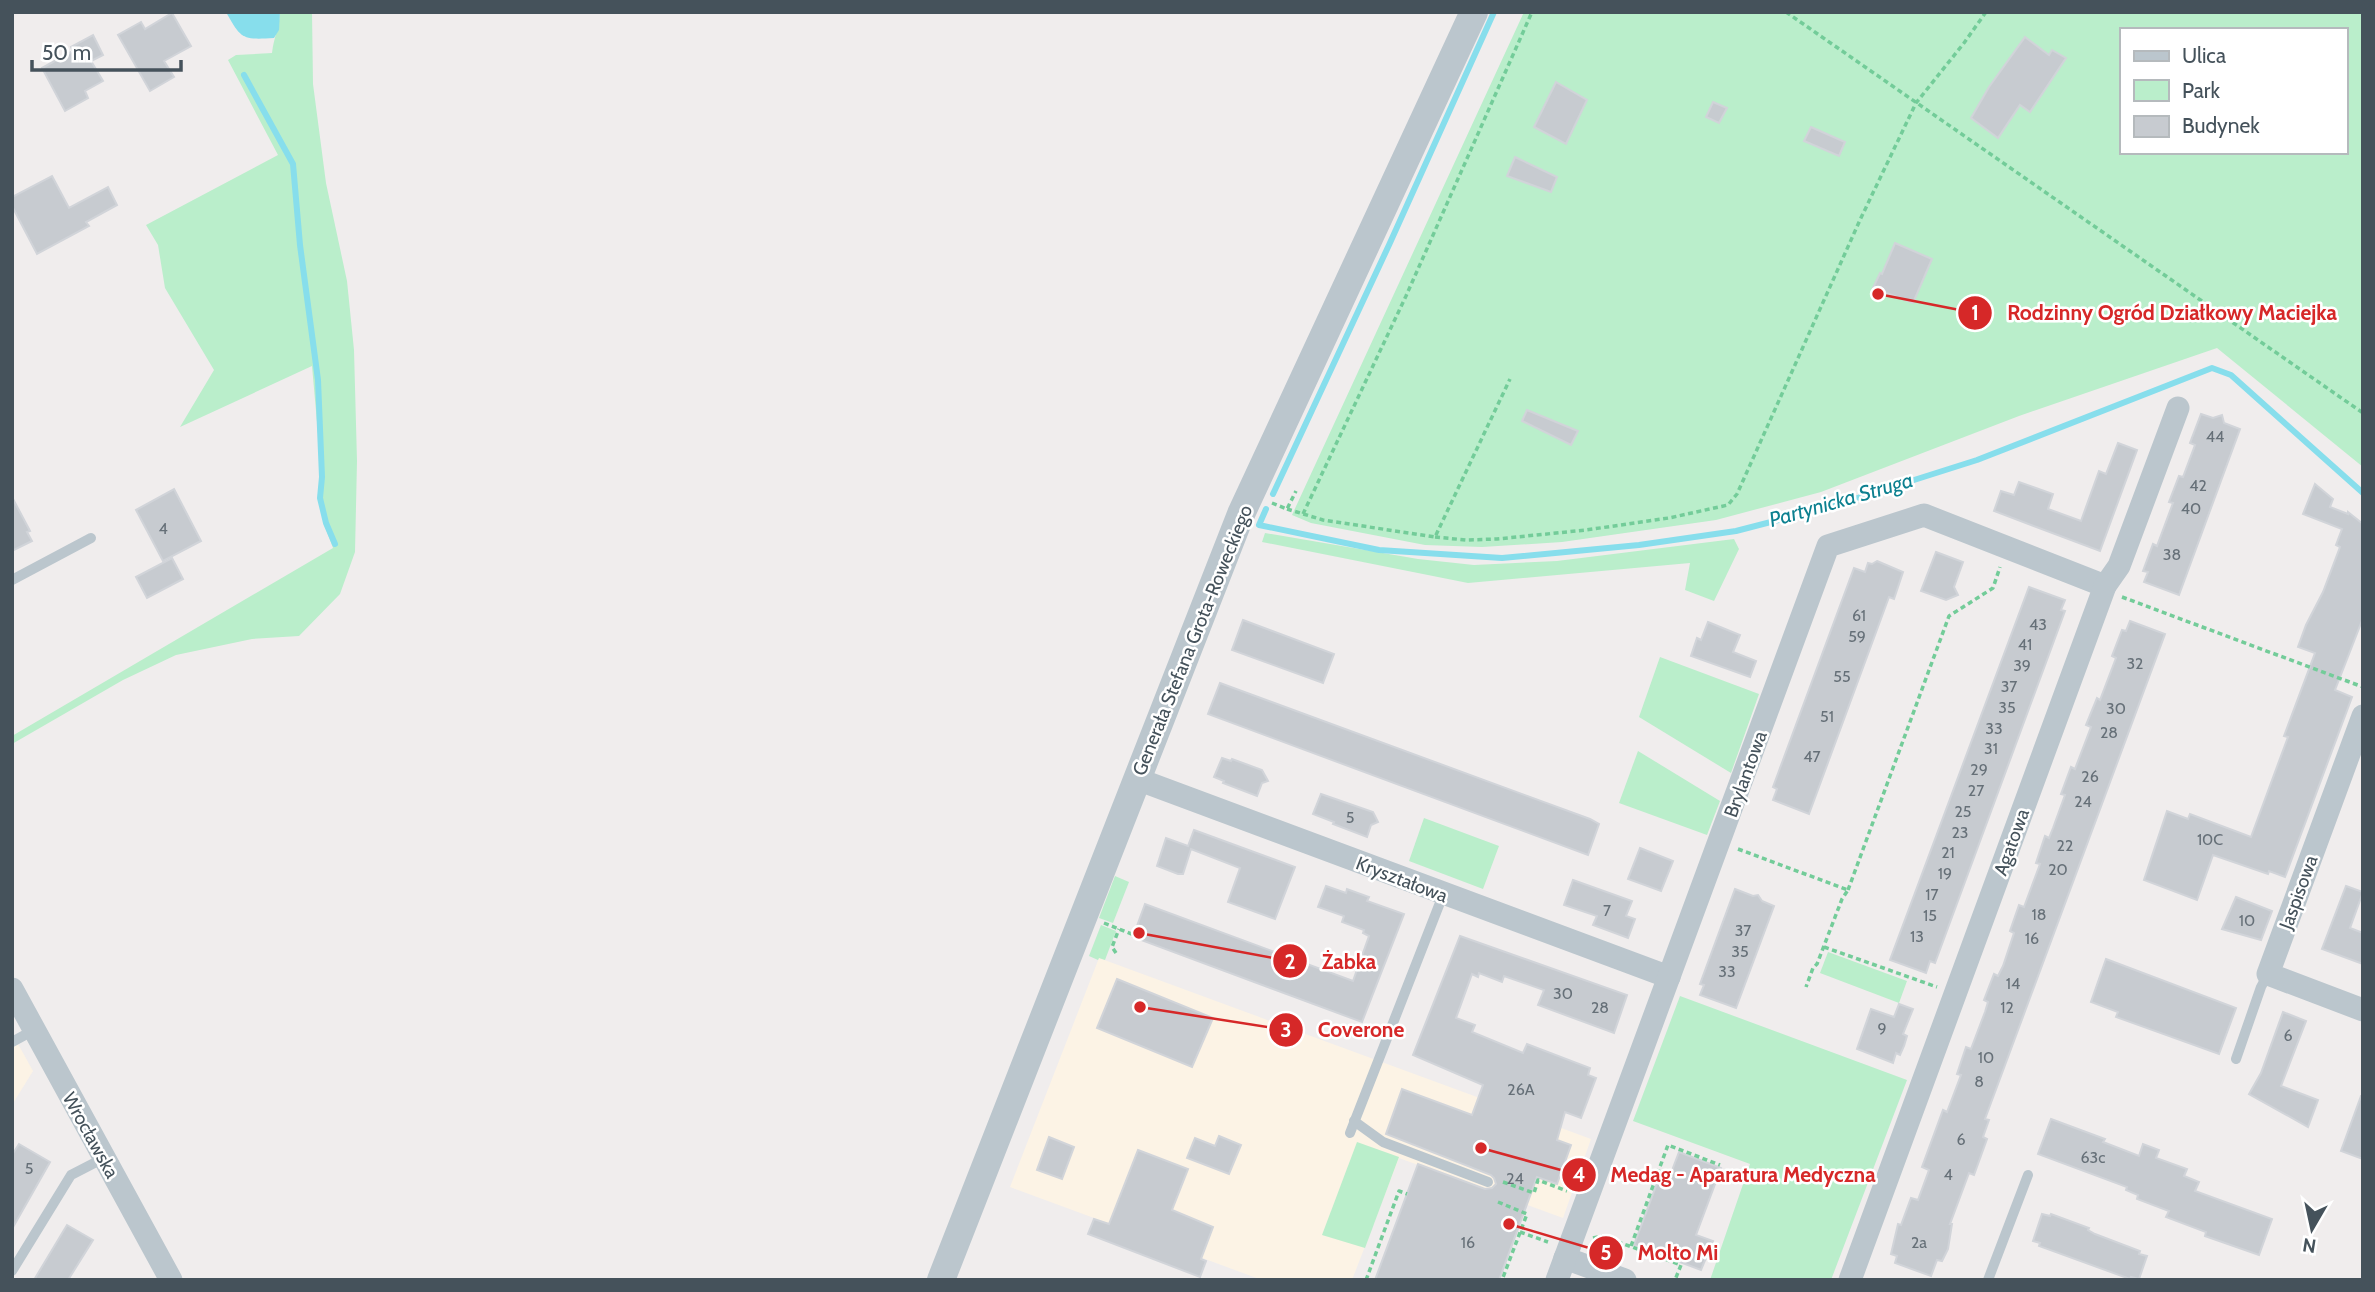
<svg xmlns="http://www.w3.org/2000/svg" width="2375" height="1292" font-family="Cabin,sans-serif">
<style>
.commercial{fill:#fcf3e5}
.green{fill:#baeecb;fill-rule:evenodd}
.water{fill:#87deec}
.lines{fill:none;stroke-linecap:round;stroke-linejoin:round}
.stream{stroke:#87deec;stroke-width:6}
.building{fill:#c7cbd0;stroke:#d1d4d9;stroke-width:2}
.path{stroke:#73cc99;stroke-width:3.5;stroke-dasharray:5 3.5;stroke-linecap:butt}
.service{stroke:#bbc6cd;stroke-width:10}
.minor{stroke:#bbc6cd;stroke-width:23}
.tertiary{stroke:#bbc6cd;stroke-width:28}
.labels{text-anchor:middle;stroke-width:5;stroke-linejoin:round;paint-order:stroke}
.number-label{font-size:16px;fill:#667078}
.street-label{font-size:19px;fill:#45525b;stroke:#fff}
.water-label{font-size:21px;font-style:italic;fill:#0d8090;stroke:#fff}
.leader{fill:none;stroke:#d62828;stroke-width:2.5}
.callout-dot{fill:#d62828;stroke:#fff;stroke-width:2.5}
.mark-label{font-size:21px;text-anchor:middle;font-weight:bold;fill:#fff}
.callout-label{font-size:21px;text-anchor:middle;font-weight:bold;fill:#d62828;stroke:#fff;stroke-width:5;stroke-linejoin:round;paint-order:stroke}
</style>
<rect width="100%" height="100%" fill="#f0eded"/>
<g class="commercial">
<path d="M1099 958 1591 1139 1563 1218 1399 1158 1352 1280H1262L1010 1187Z"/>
<path d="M12 1033 33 1071 12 1105Z"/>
</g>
<g class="green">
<path d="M280 12H312L313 84 326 183 347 281 354 350 357 461 355 552 340 594 299 636 252 639 176 655 123 680 12 744V736L333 548 324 524 319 499 320 456 312 366 180 427 214 370 165 288 158 245 146 225 278 155 228 60 236 55 272 53C274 36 279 30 280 12Z"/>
<path d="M1524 12H2363V467L2217 348 2019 416 1821 492 1716 520 1562 542 1482 547 1425 545 1311 523 1292 515ZM2121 30H2345V152H2121Z"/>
<path d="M1265 533 1418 559 1474 565 1557 561 1734 539 1739 549 1714 601 1685 590 1690 563 1468 583 1262 542Z"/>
<path d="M1660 657 1759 694 1731 773 1639 717Z"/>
<path d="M1638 751 1720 801 1707 835 1619 803Z"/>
<path d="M1424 818 1499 846 1483 889 1409 861Z"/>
<path d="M1115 876 1129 882 1113 923 1099 918Z"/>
<path d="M1101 925 1116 931 1105 960 1099 958 1098 960 1089 956Z"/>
<path d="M1828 952 1907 981 1899 1003 1820 973Z"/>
<path d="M1680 996 1907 1080 1831 1280H1710L1750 1164 1633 1121Z"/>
<path d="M1357 1142 1399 1157 1365 1248 1322 1235Z"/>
</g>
<path class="water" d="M226 12H280L279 30 274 38C242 40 241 39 226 12Z"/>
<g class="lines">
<g class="stream">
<path d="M244 75 293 164 300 245 318 380 322 477 320 498 326 523 335 544"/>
<path d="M1273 494 1389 245 1494 12"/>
<path d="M1266 509 1259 525 1379 550 1502 558 1639 545 1736 531 1829 507 1977 460 2212 368 2231 375 2363 493"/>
</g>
</g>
<g class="building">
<path d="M172 13 191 46 164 61 174 77 150 91 118 35 141 22 145 29Z"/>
<path d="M93 35 103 55 91 61 103 81 85 91 88 98 65 111 42 68 73 51 71 47Z"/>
<path d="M2025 37 2049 55 2052 50 2066 58 2030 112 2020 105 1998 138 1971 118 1989 87Z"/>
<path d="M1556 82 1587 100 1566 144 1534 127Z"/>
<path d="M1713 102 1727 108 1719 123 1706 117Z"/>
<path d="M1811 127 1845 142 1839 156 1804 141Z"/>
<path d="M1515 157 1557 177 1551 192 1507 176Z"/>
<path d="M52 176 69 208 108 187 117 205 86 222 89 226 37 254 12 206V197Z"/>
<path d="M1895 243 1932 259 1913 303 1873 288 1880 273 1882 274Z"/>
<path d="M1527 410 1578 431 1571 445 1522 421Z"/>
<path d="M2201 414 2213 418 2222 415 2224 423 2240 429 2179 595 2144 582 2148 572 2143 571 2153 544 2157 546 2173 503 2169 502 2179 476 2183 477 2195 445 2190 443Z"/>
<path d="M2118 443 2137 450 2100 551 1994 511 2001 491 2014 495 2019 482 2053 494 2048 509 2081 521 2099 471 2106 474Z"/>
<path d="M2315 484 2333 499 2330 507 2348 514V512L2363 524V618L2335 690 2352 697 2285 877 2269 871 2268 874 2213 855 2197 900 2144 880 2167 811 2188 819 2190 814 2251 837 2288 737 2284 736 2315 653 2298 647 2306 625 2323 592 2340 547 2336 545 2342 529 2303 514Z"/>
<path d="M174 489 201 541 163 561 136 510Z"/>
<path d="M12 497 30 531 27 532 32 541 12 551Z"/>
<path d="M1936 552 1963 562 1954 587 1958 595 1946 600 1921 591Z"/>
<path d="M172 558 183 579 147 598 136 577Z"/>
<path d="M1877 561 1903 572 1894 599 1889 597 1809 814 1773 800 1777 789 1773 787 1854 568 1865 572 1868 563 1872 564Z"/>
<path d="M2029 587 2065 600 2061 610 2065 611 1935 963 1930 961 1926 973 1890 960Z"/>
<path d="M1243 620 1334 654 1323 683 1232 650Z"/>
<path d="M2130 621 2165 634 1985 1119 1989 1120 1983 1137 1987 1139 1974 1175 1969 1173 1950 1224H1952L1948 1249 1942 1261 1937 1260 1931 1276 1895 1263 1897 1256 1891 1254 1898 1224 1901 1225 1911 1198 1918 1200 1929 1170 1922 1167 1943 1110 1947 1112 1961 1075 1957 1074 1966 1047 1971 1049 1985 1012 1988 1002 1984 1000 1994 974 1998 976 2003 966 2014 933 2010 931 2019 905 2024 907 2040 864 2036 863 2045 836 2049 838 2053 828 2065 795 2061 794 2071 767 2075 769 2091 727 2086 725 2097 698 2100 700 2116 658 2112 656 2122 630 2126 631Z"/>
<path d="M1708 622 1740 635 1733 652 1756 661 1750 677 1691 656 1697 638 1701 640Z"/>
<path d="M1220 683 1590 819 1599 824 1588 855 1208 714Z"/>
<path d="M1222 758 1231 761 1232 759 1262 770 1268 781 1262 783 1257 796 1223 783 1224 781 1214 777Z"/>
<path d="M1321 794 1373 812 1378 822 1371 825 1367 837 1333 824 1334 822 1313 814Z"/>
<path d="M1194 830 1295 867 1275 919 1228 902 1240 868 1191 849 1183 874H1178L1157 866 1166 838 1188 846Z"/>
<path d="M1640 848 1673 861 1661 891 1628 879Z"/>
<path d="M1573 880 1632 901 1626 916 1635 919 1628 938 1593 925 1597 916 1564 905Z"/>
<path d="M1326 886 1346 893 1347 889 1369 897 1367 901 1404 914 1362 1022 1133 937 1145 904 1353 981 1369 936 1363 933 1364 930 1342 922 1344 916 1318 907Z"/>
<path d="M2346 886 2363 892 2350 928 2363 933V964L2322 949Z"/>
<path d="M1735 889 1753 896 1758 895 1762 901 1774 906 1736 1008 1700 995 1704 985 1700 984Z"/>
<path d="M2236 897 2272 911 2261 940 2222 929Z"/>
<path d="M1460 936 1627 995 1614 1033 1538 1005 1544 990 1504 976 1502 982 1479 973 1478 977 1472 974 1456 1018 1475 1025 1472 1032 1523 1053 1527 1044 1590 1068 1588 1075 1596 1078 1581 1118 1565 1112 1557 1140 1571 1145 1557 1184 1537 1177 1499 1280H1375L1418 1164 1485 1189 1492 1188 1496 1184 1494 1178 1491 1175 1386 1134 1402 1089 1472 1115 1483 1085 1413 1055Z"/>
<path d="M2106 959 2236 1008 2219 1054 2116 1017 2118 1012 2091 1002Z"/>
<path d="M1117 979 1213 1018 1192 1067 1097 1028Z"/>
<path d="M1899 1004 1913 1009 1903 1034 1907 1036 1904 1046 1900 1055 1896 1053 1893 1063 1857 1049 1871 1009 1894 1017Z"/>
<path d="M2283 1012 2306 1021 2281 1086 2318 1100 2308 1127 2249 1094 2261 1073Z"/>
<path d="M2361 1096H2363V1159L2341 1151Z"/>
<path d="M2051 1119 2105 1139 2103 1142 2139 1156 2143 1144 2159 1150 2156 1158 2187 1169 2184 1176 2199 1182 2195 1191 2272 1219 2259 1255 2205 1236 2206 1232 2166 1217 2169 1211 2137 1199 2138 1195 2126 1190 2127 1187 2038 1154Z"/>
<path d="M1219 1136 1241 1145 1229 1174 1187 1158 1195 1138 1215 1146Z"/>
<path d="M1049 1137 1074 1147 1062 1179 1037 1170Z"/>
<path d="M19 1144 50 1162 12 1229V1155Z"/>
<path d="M1138 1150 1188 1169 1172 1210 1213 1227 1201 1259 1206 1261 1200 1277 1088 1234 1094 1219 1109 1224Z"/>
<path d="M1679 1152 1721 1168 1696 1235 1713 1241 1701 1270 1634 1245 1659 1178 1668 1181Z"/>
<path d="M2042 1214 2050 1216 2051 1214 2089 1228 2088 1230 2095 1234 2140 1251 2139 1254 2147 1256 2139 1279 2131 1277 2130 1279 2039 1246 2040 1243 2033 1241Z"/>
<path d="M67 1225 93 1240 68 1280H34Z"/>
</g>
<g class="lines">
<g class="path">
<path d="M1786 12 2363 413"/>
<path d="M1272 503 1287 509 1296 491"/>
<path d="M1287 509 1323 520 1435 537 1510 379"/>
<path d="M1303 514 1406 296 1532 12"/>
<path d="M1435 537 1466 540 1497 539 1586 530 1669 518 1728 505 1737 494 1860 220 1916 103 1964 43 1986 12"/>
<path d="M2122 597 2363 687"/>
<path d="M1738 849 1848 890 1842 899 1817 964 1813 968 1806 987"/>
<path d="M1848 890 1949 616 1993 588 2000 567"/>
<path d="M1104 923 1134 935"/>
<path d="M1824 947 1937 987"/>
<path d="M1116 953 1112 947 1119 929"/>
<path d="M1503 1182 1534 1193 1538 1180 1567 1191"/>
<path d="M1498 1202 1527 1214 1502 1280"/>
<path d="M1520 1232 1548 1242"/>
<path d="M1593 1238 1602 1236 1681 1265 1675 1280"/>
<path d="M1631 1246 1668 1145 1720 1165"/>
<path d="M1366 1280 1399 1191 1407 1194"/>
</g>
<g class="service">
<path d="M12 580 91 538"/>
<path d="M12 1042 34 1030"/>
<path d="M2236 1059 2261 987 2268 974"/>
<path d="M1354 1121 1383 1142 1488 1182"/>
<path d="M1350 1133 1443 895"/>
<path d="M12 1271 71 1175 104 1158"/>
<path d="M1988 1280 2028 1175"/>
</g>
<g class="minor">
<path d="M2363 716 2268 974 2363 1010"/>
<path d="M1137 779 1669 977"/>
<path d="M12 989 171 1280"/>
<path d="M1565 1258 1625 1280"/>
<path d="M1557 1280 1828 546 1924 515 2105 586"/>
<path d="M1850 1280 2105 586 2119 566 2178 408"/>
</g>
<path class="tertiary" d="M941 1280 1241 514 1474 12"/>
</g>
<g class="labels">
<g class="number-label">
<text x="2215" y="442">44</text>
<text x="2198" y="491">42</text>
<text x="2191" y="514">40</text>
<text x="163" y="534">4</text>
<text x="2172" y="560">38</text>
<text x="1859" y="621">61</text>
<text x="2038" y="630">43</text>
<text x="1857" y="642">59</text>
<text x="2025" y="650">41</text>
<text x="2135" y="669">32</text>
<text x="2022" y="671">39</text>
<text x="1842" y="682">55</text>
<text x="2009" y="692">37</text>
<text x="2007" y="713">35</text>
<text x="2116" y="714">30</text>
<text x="1827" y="722">51</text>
<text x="1994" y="734">33</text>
<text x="2109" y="738">28</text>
<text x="1991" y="754">31</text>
<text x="1812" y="762">47</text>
<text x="1979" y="775">29</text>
<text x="2090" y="782">26</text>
<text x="1976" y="796">27</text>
<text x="2083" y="807">24</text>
<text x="1963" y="817">25</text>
<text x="1350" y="823">5</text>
<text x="1960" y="838">23</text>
<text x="2210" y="845">10C</text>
<text x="2065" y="851">22</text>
<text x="1948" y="858">21</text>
<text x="2058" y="875">20</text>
<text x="1945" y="879">19</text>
<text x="1932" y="900">17</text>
<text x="1607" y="916">7</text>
<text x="2039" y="920">18</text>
<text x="1930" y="921">15</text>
<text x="2247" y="926">10</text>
<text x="1743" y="936">37</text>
<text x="1917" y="942">13</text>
<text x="2032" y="944">16</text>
<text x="1740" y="957">35</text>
<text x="1727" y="977">33</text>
<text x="2013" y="989">14</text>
<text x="1563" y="999">30</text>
<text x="1600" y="1013">28</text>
<text x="2007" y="1013">12</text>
<text x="1882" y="1034">9</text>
<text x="2288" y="1041">6</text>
<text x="1986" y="1063">10</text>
<text x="1979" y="1087">8</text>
<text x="1521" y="1095">26A</text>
<text x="1961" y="1145">6</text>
<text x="2093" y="1163">63c</text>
<text x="29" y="1174">5</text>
<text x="1948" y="1180">4</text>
<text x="1515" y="1184">24</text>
<text x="1468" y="1248">16</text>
<text x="1919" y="1248">2a</text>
</g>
<g class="street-label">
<text transform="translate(1192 640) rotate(-68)" y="7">Generała Stefana Grota-Roweckiego</text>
<text transform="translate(1745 774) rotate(-70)" y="7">Brylantowa</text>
<text transform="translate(2011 842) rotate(-70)" y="7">Agatowa</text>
<text transform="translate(1402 879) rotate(21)" y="7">Kryształowa</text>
<text transform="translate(2298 892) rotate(-70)" y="7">Jaspisowa</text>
<text transform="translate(91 1135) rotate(61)" y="7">Wrocławska</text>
</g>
<g class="water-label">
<text transform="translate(1841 500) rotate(-16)" y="7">Partynicka Struga</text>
</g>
</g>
<path class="leader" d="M1878 294L1975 313M1139 933L1290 961M1140 1007L1286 1030M1481 1148L1579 1175M1509 1224L1606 1253"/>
<g class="callout-dot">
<circle cx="1878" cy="294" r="7"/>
<circle cx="1139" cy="933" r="7"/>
<circle cx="1140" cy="1007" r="7"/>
<circle cx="1481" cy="1148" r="7"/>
<circle cx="1509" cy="1224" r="7"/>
<circle cx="1975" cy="313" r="18"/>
<circle cx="1290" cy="961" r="18"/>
<circle cx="1286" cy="1030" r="18"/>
<circle cx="1579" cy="1175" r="18"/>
<circle cx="1606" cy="1253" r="18"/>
</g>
<g class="mark-label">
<text x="1975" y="320">1</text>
<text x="1290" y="969">2</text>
<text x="1286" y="1037">3</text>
<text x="1579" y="1182">4</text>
<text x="1606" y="1260">5</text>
</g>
<g class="callout-label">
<text x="2172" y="320">Rodzinny Ogród Działkowy Maciejka</text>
<text x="1349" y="969">Żabka</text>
<text x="1361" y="1037">Coverone</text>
<text x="1743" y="1182">Medag - Aparatura Medyczna</text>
<text x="1678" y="1260">Molto Mi</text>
</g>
<rect width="2375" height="1292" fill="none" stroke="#45525b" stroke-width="28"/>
<rect x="2120" y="28" width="228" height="126" fill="#ffffff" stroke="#b5babd" stroke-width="2"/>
<rect x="2134" y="51" width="35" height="10" fill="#bbc6cd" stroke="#b5babd" stroke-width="2"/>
<text x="2182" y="63" font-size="21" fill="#45525b">Ulica</text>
<rect x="2134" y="80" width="35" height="21" fill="#baeecb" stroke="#b5babd" stroke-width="2"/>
<text x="2182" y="98" font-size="21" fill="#45525b">Park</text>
<rect x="2134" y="116" width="35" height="21" fill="#c7cbd0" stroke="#b5babd" stroke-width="2"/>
<text x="2182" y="133" font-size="21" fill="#45525b">Budynek</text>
<g transform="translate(2312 1229) rotate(189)" stroke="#ffffff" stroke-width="5" paint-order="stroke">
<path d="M0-5L12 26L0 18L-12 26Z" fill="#45525b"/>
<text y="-10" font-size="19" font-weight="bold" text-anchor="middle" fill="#45525b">N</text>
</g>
<path d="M32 60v10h149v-10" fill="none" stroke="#45525b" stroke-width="3.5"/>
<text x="42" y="60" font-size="21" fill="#45525b" stroke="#ffffff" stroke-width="5" paint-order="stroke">50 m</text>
</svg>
